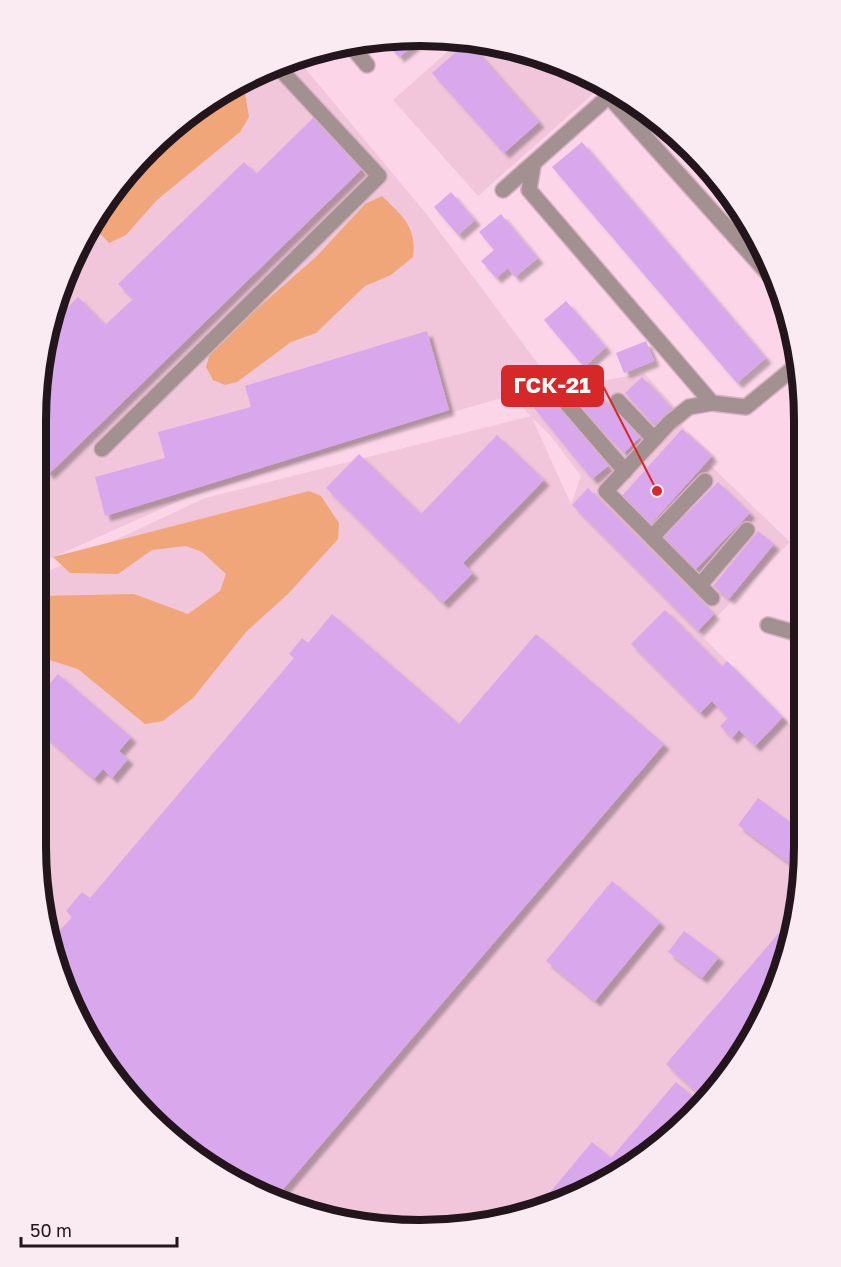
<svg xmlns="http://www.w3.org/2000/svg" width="841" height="1267" font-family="'Golos Text',sans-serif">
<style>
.built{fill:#f1c6da;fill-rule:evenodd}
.green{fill:#f1a679}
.building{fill:#d8a7ec;filter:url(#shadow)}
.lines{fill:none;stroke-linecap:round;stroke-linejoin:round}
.minor-casing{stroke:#d5b3c3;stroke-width:18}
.minor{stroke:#a39191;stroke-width:15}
.rim{fill:none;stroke:#22151c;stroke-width:8}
.leader{fill:none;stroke:#d62828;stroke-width:2}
.callout-dot{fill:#d62828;stroke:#faebf2;stroke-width:2}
.callout{fill:#d62828;stroke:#d62828;stroke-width:2}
.callout-label{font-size:22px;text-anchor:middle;font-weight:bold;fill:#fff}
</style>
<defs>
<filter id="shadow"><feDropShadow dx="5.5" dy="5.5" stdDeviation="1.5" flood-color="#0004"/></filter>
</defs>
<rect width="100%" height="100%" fill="#fcd6e8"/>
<g class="built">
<path d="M455 45 544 57 575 74 593 94 478 196 393 100Z"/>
<path d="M300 62 428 216 553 384 463 409 188 497 38 564 39 370 76 251 132 167 251 76Z"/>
<path d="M644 373 687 420 682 426 716 457 710 465 790 542 700 634 802 737V897L765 1016 709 1100 612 1180 496 1224 395 1230 274 1202 186 1151 101 1060 56 970 36 846 38 576 205 498 531 416 520 405 548 391ZM532 418 549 434 581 476 571 504Z"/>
</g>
<g class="green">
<path d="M243 81 249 117 240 132 157 200 126 235 109 243 92 225 132 167Z"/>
<path d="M382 196C402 216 417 226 413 257L391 275 365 286 316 333 291 342 237 382 225 385 213 380 206 367 211 349 316 257 365 204Z"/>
<path d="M309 491 321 496 339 523 338 539 288 594 246 632 193 698 163 721 145 724 78 669 37 656 38 596 134 594 188 614 220 591 226 574 202 552 186 546 152 550 118 574 70 573 53 557Z"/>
</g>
<g class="building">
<path d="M396 37 420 40 399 57 384 40Z"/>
<path d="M463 46 473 47 539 122 504 153 432 73Z"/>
<path d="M314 117 363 168 49 474 39 463V370L54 321 78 297 105 325 133 299 118 284 244 162 256 174Z"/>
<path d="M582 142 766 358 737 383 552 167Z"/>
<path d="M451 192 475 220 458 235 434 207Z"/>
<path d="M501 214 538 258 515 277 508 268 496 278 481 261 494 250 479 232Z"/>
<path d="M566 301 606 347 584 367 544 320Z"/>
<path d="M427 331 449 410 105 516 95 477 165 458 158 432 251 407 245 386Z"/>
<path d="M646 341 654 361 624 373 616 353Z"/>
<path d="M642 377 672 409 654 425 625 393Z"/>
<path d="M593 389 640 437 624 453 577 405Z"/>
<path d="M550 395 608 466 592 479 534 408Z"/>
<path d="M682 429 712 456 651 524 621 497Z"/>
<path d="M497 435 544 480 463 563 473 573 443 603 326 488 359 454 421 514Z"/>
<path d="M718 482 750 513 695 570 662 539Z"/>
<path d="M588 488 714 614 698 631 572 505Z"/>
<path d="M758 531 774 544 729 599 713 586Z"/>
<path d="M803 580V602L795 598Z"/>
<path d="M665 610 722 667 727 661 783 717 755 746 739 730 732 738 720 726 728 718 712 701 700 713 631 644Z"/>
<path d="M332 614 459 724 536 634 664 744 273 1201 186 1151 101 1060 56 970 51 940 72 917 66 911 82 892 90 898 294 658 289 654 302 638 308 643Z"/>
<path d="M58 674 131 737 119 751 128 759 112 778 103 769 94 779 37 729V698Z"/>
<path d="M758 798 802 831V873L738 825Z"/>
<path d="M612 881 660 922 595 1001 546 961Z"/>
<path d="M797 912 765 1016 707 1102 666 1064Z"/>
<path d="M684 931 719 957 702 978 668 952Z"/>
<path d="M676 1082 703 1105 612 1180 536 1209 592 1142 611 1158Z"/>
</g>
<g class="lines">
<defs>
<g id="minor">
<path d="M353 48 367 65"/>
<path d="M605 92 773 279"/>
<path d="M533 166 529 190 712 403 746 407 796 366"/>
<path d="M503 190 609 96"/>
<path d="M563 399 625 471"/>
<path d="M618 401 654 439"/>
<path d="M712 403 689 407 669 423 606 491 712 598"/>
<path d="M102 449 379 176 279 68"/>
<path d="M652 537 705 481"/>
<path d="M700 585 747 530"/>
<path d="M768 625 803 635"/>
</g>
</defs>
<use href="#minor" class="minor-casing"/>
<use href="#minor" class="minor"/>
</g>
<path d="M0 0H841V1267H0ZM420 46H420A374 374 0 0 1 794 420V846A374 374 0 0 1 420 1220H420A374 374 0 0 1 46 846V420A374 374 0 0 1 420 46Z" fill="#faebf2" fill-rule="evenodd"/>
<path class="rim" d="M420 46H420A374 374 0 0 1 794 420V846A374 374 0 0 1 420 1220H420A374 374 0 0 1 46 846V420A374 374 0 0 1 420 46Z"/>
<path class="leader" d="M657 491L603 386"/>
<circle class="callout-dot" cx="657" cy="491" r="6"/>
<rect class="callout" x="502" y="366" width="101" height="40" rx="6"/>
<g class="callout-label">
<text x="552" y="393">ГСК-21</text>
</g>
<path d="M21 1237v9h156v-9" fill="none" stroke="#22151c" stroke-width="3"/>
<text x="30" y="1237" font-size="18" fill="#22151c" stroke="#faebf2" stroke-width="4.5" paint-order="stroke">50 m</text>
</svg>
